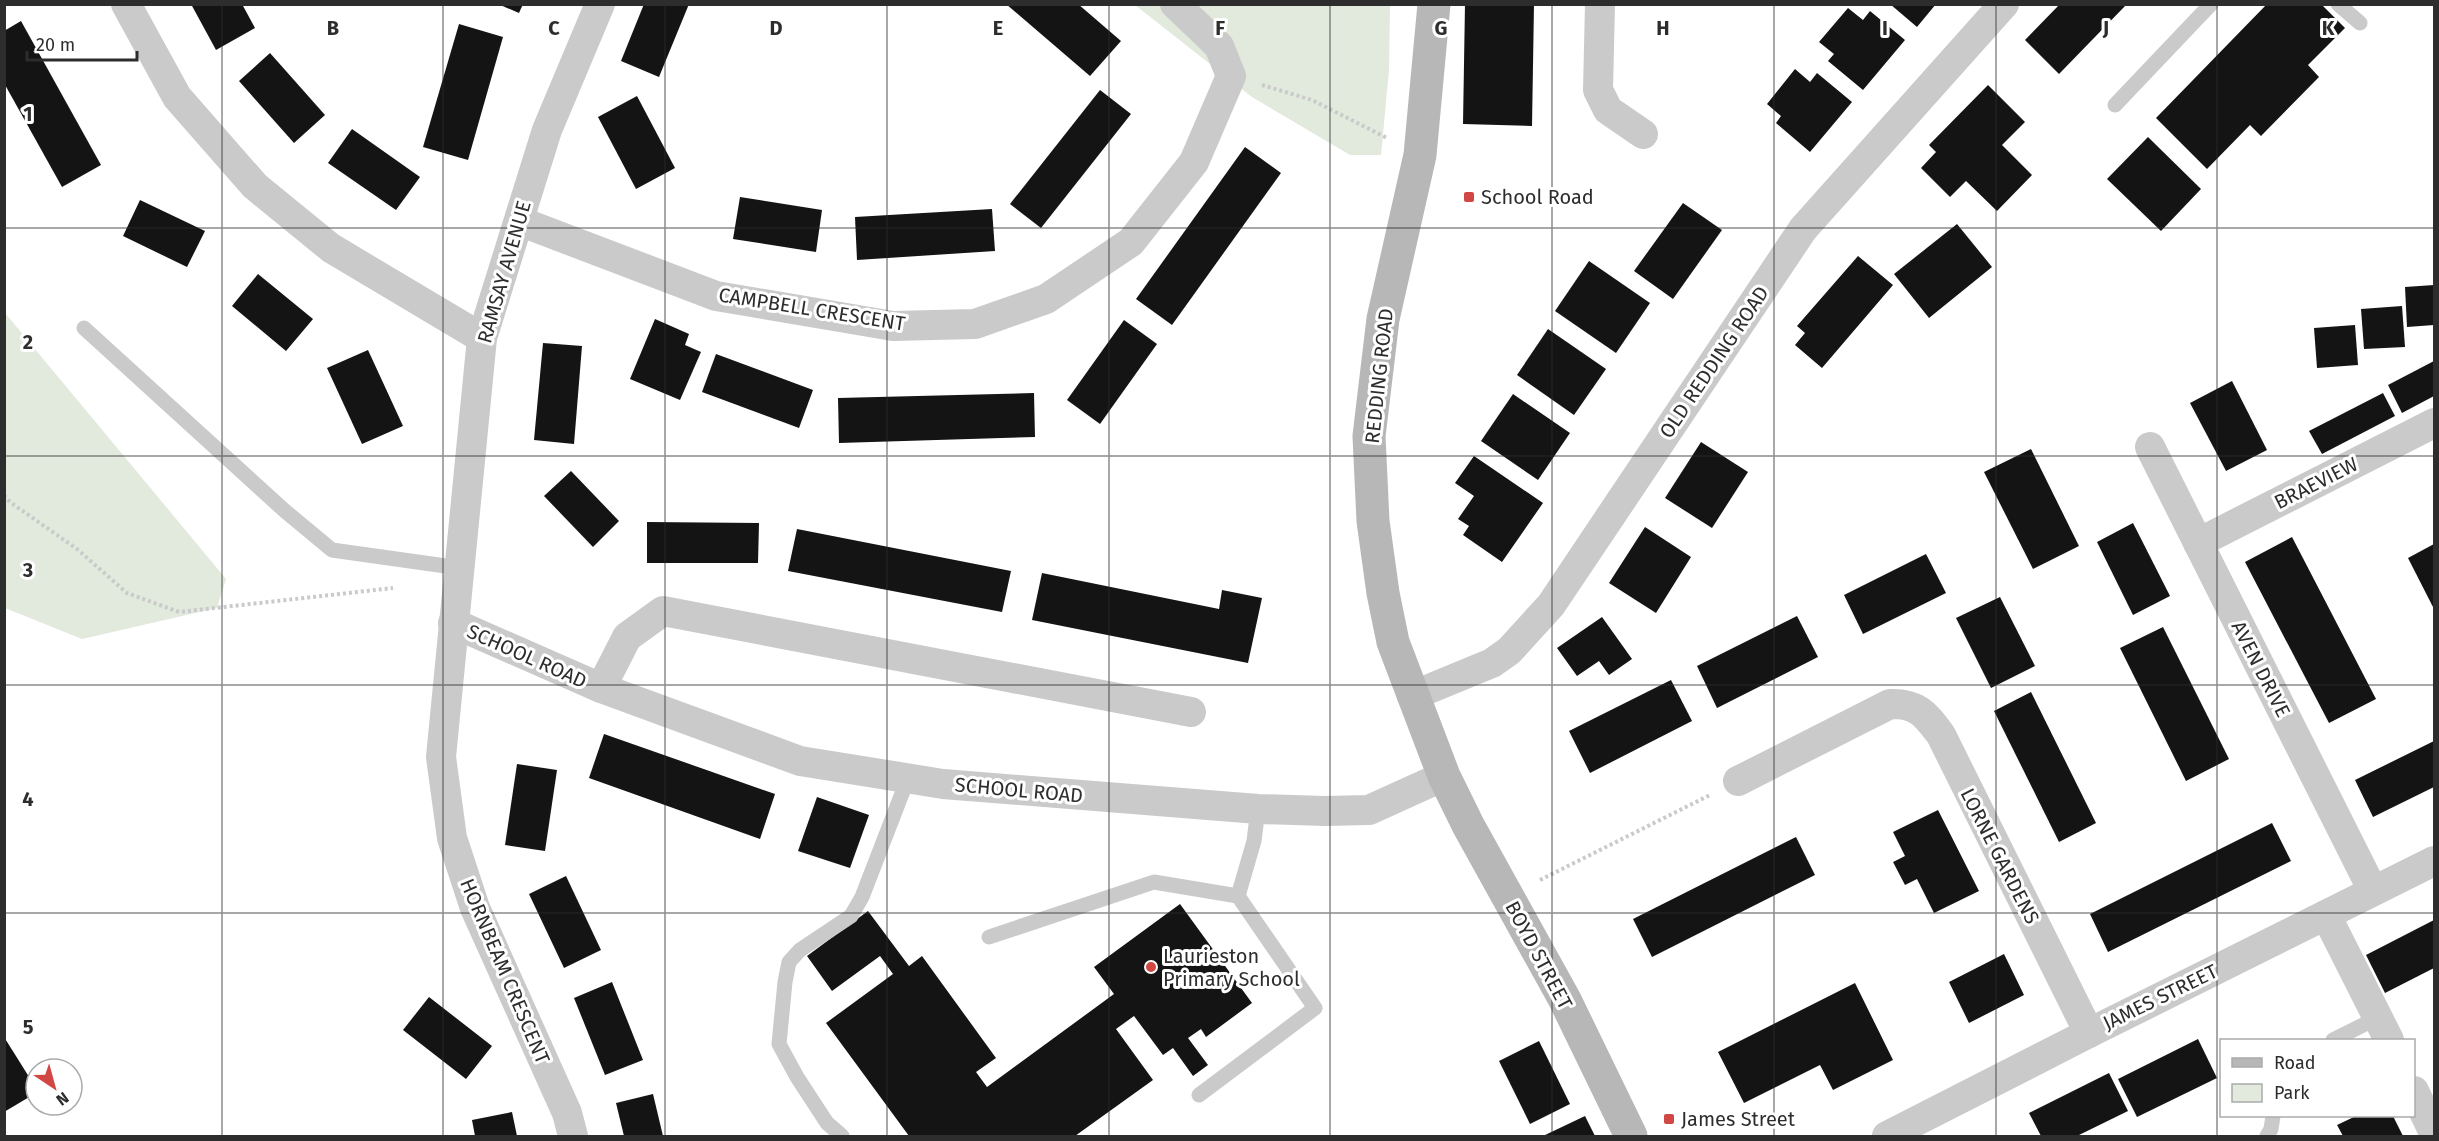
<svg xmlns="http://www.w3.org/2000/svg" width="2439" height="1141" font-family="'Fira Sans',sans-serif">
<style>
.green{fill:#e2e9dd}
.building{fill:#141414}
.lines{fill:none;stroke-linecap:round;stroke-linejoin:round}
.path{stroke:#cacaca;stroke-width:4;stroke-dasharray:3 3;stroke-linecap:butt}
.lane{stroke:#cacaca;stroke-width:15}
.street{stroke:#cacaca;stroke-width:30}
.secondary{stroke:#b7b7b7;stroke-width:33}
.grid{fill:none;stroke:#2d2d2d;stroke-width:1.5;stroke-opacity:0.55}
.poi-dot{fill:#d14743;stroke:#fff;stroke-width:2}
.labels{text-anchor:middle;stroke-width:6;stroke-linejoin:round;paint-order:stroke}
.poi-label{font-size:20px;fill:#2d2d2d;stroke:#fff;text-anchor:start}
.street-label{font-size:20px;fill:#2d2d2d;stroke:#fff}
.grid-label{font-size:20px;text-anchor:middle;font-weight:bold;fill:#2d2d2d;stroke:#fff;stroke-width:6;stroke-linejoin:round;paint-order:stroke}
</style>
<rect width="100%" height="100%" fill="#fff"/>
<g class="green">
<path d="M1135 5H1390L1389 70 1381 155H1350L1252 97Z"/>
<path d="M5 313 226 579 217 608 82 639 5 608Z"/>
</g>
<g class="building">
<path d="M191 4H242L255 28 216 50Z"/>
<path d="M498 4H523L519 13Z"/>
<path d="M644 4H689L659 77 621 61Z"/>
<path d="M1006 4H1078L1121 41 1090 76Z"/>
<path d="M1465 4H1534L1532 126 1463 124Z"/>
<path d="M1890 4H1936L1917 27Z"/>
<path d="M2060 4H2127L2059 74 2025 40Z"/>
<path d="M2267 4H2321L2345 28 2308 65 2319 77 2261 136 2250 125 2207 169 2156 118Z"/>
<path d="M1848 8 1863 20 1870 11 1905 40 1863 90 1828 61 1834 54 1819 42Z"/>
<path d="M21 21 101 165 62 187 4 83V31Z"/>
<path d="M459 24 503 37 468 160 423 147Z"/>
<path d="M270 53 325 115 294 143 239 81Z"/>
<path d="M1795 69 1810 82 1817 73 1852 102 1810 152 1776 123 1781 116 1767 104Z"/>
<path d="M1988 85 2025 122 2002 145 2032 175 1997 211 1966 181 1950 197 1921 168 1936 152 1929 145Z"/>
<path d="M1100 90 1131 114 1041 228 1010 204Z"/>
<path d="M637 96 675 168 636 189 598 117Z"/>
<path d="M352 129 420 177 396 210 328 163Z"/>
<path d="M2148 137 2201 189 2161 231 2107 179Z"/>
<path d="M1245 147 1281 173 1172 325 1136 299Z"/>
<path d="M740 197 822 210 816 252 733 239Z"/>
<path d="M140 200 205 231 187 267 123 236Z"/>
<path d="M1683 203 1722 230 1673 299 1634 271Z"/>
<path d="M992 209 995 251 857 260 855 217Z"/>
<path d="M1957 224 1992 267 1929 318 1894 274Z"/>
<path d="M1858 256 1893 285 1822 368 1795 345 1805 333 1797 326Z"/>
<path d="M1589 261 1650 303 1616 353 1555 311Z"/>
<path d="M258 274 313 319 286 351 232 306Z"/>
<path d="M2434 285V325L2407 327 2405 287Z"/>
<path d="M2402 306 2405 347 2364 349 2361 309Z"/>
<path d="M655 319 689 334 685 345 701 352 680 400 630 379Z"/>
<path d="M1124 320 1157 344 1100 424 1067 400Z"/>
<path d="M2355 325 2358 365 2317 368 2314 328Z"/>
<path d="M1548 329 1606 369 1574 415 1517 375Z"/>
<path d="M543 343 582 346 574 444 534 440Z"/>
<path d="M368 350 403 426 362 444 327 368Z"/>
<path d="M716 354 813 390 799 428 702 392Z"/>
<path d="M2434 361V396L2402 413 2388 385Z"/>
<path d="M2232 381 2267 450 2226 471 2190 403Z"/>
<path d="M1034 393 1035 437 839 443 838 398Z"/>
<path d="M2383 393 2395 416 2322 454 2309 431Z"/>
<path d="M1513 394 1570 433 1538 480 1481 441Z"/>
<path d="M1701 442 1748 472 1712 528 1665 498Z"/>
<path d="M2031 449 2079 546 2033 569 1984 472Z"/>
<path d="M1474 456 1543 503 1502 562 1463 535 1469 526 1458 519 1474 496 1455 483Z"/>
<path d="M571 471 619 521 593 547 544 496Z"/>
<path d="M647 522 759 523 758 563H647Z"/>
<path d="M2133 523 2170 596 2133 615 2097 542Z"/>
<path d="M1645 527 1691 557 1656 613 1609 583Z"/>
<path d="M797 529 1011 571 1002 612 788 571Z"/>
<path d="M2292 537 2376 699 2329 723 2245 562Z"/>
<path d="M2434 544V609L2408 558Z"/>
<path d="M1926 554 1946 593 1863 634 1844 595Z"/>
<path d="M1042 573 1219 609 1222 590 1262 598 1248 663 1032 620Z"/>
<path d="M2000 597 2035 666 1991 688 1956 618Z"/>
<path d="M1797 616 1818 657 1717 708 1697 666Z"/>
<path d="M1602 617 1632 659 1609 675 1599 661 1577 676 1557 648Z"/>
<path d="M2163 627 2229 759 2186 781 2120 648Z"/>
<path d="M1671 680 1692 721 1590 773 1569 731Z"/>
<path d="M2031 692 2096 823 2059 842 1994 711Z"/>
<path d="M604 734 775 794 760 839 589 778Z"/>
<path d="M2434 741V787L2373 817 2355 780Z"/>
<path d="M517 764 557 770 545 851 505 845Z"/>
<path d="M817 797 869 815 850 868 798 851Z"/>
<path d="M1938 810 1979 891 1934 913 1917 879 1905 885 1893 862 1905 856 1893 832Z"/>
<path d="M2272 823 2291 861 2108 952 2090 914Z"/>
<path d="M1796 837 1815 875 1652 957 1633 919Z"/>
<path d="M566 876 601 950 564 968 529 894Z"/>
<path d="M1180 904 1252 1003 1206 1037 1201 1029 1188 1038 1208 1065 1193 1076 1173 1048 1163 1055 1134 1016 1116 1029 1153 1080 1075 1136H909L826 1023 893 974 880 956 832 991 807 956 868 911 909 966 922 956 996 1058 976 1072 987 1087 1114 994 1094 967Z"/>
<path d="M2434 920V968L2385 993 2366 955Z"/>
<path d="M2004 954 2024 995 1969 1023 1949 982Z"/>
<path d="M612 982 643 1060 605 1075 574 998Z"/>
<path d="M1855 983 1893 1060 1833 1090 1820 1065 1744 1103 1718 1052Z"/>
<path d="M429 997 492 1046 466 1079 403 1030Z"/>
<path d="M4 1037 36 1088V1093L4 1112Z"/>
<path d="M2198 1039 2217 1078 2137 1117 2118 1079Z"/>
<path d="M1539 1041 1570 1104 1530 1124 1499 1061Z"/>
<path d="M2109 1073 2128 1111 2077 1136H2041L2029 1113Z"/>
<path d="M653 1094 663 1136H624L616 1103Z"/>
<path d="M512 1112 517 1136H475L472 1120Z"/>
<path d="M1585 1116 1595 1136H1543Z"/>
<path d="M2356 1116H2393L2403 1136H2343L2337 1125Z"/>
</g>
<g class="lines">
<g class="path">
<path d="M1262 85 1312 100 1387 138"/>
<path d="M4 495 10 502 77 549 127 593 179 612 393 588"/>
<path d="M1540 880 1710 795"/>
</g>
<g class="lane">
<path d="M2338 4 2360 23"/>
<path d="M2115 105 2211 4"/>
<path d="M84 328 285 511 332 550 460 568"/>
<path d="M989 937 1154 882 1238 896"/>
<path d="M2333 1040 2377 1018"/>
<path d="M1199 1095 1315 1008 1238 896 1254 841 1258 809"/>
<path d="M842 1136 827 1123 797 1077 779 1044 785 982 789 962 800 950 851 916 862 897 908 778"/>
<path d="M2267 1136 2271 1129 2273 1116"/>
</g>
<g class="street">
<path d="M126 4 177 97 255 186 331 248 482 338"/>
<path d="M1600 4 1598 90 1608 110 1643 134"/>
<path d="M519 221 716 296 893 326 975 324 1046 299 1131 242 1194 162 1231 76 1219 46 1175 4"/>
<path d="M2150 447 2373 891"/>
<path d="M2198 543 2434 423"/>
<path d="M453 623 601 688 800 761 943 784 1258 809 1325 811 1369 810 1444 776"/>
<path d="M601 688 627 637 663 611 1191 712"/>
<path d="M1412 696 1492 663 1509 651 1551 605 1803 229 2004 4"/>
<path d="M1738 781 1890 704C1918 703 1926 715 1941 735L2089 1033"/>
<path d="M2326 915 2389 1040"/>
<path d="M2414 1091 2434 1133"/>
<path d="M573 1136 567 1113 475 908 452 838 441 757 482 338 547 130 600 4"/>
<path d="M1887 1136 2089 1033 2434 861"/>
</g>
<path class="secondary" d="M1434 4 1420 155 1383 319 1369 436 1373 521 1383 593 1393 642 1444 776 1468 825 1565 1000 1631 1136"/>
</g>
<path class="grid" d="M222 4V1136M443 4V1136M665 4V1136M887 4V1136M1109 4V1136M1330 4V1136M1552 4V1136M1774 4V1136M1996 4V1136M2217 4V1136M4 228H2434M4 456H2434M4 685H2434M4 913H2434"/>
<g class="poi-dot">
<rect x="1463" y="191" width="12" height="12" rx="3"/>
<circle cx="1151" cy="967" r="6"/>
<rect x="1663" y="1113" width="12" height="12" rx="3"/>
</g>
<g class="labels">
<g class="poi-label">
<text x="1481" y="204">School Road</text>
<text x="1163" y="963">Laurieston<tspan x="1163" dy="23">Primary School</tspan></text>
<text x="1681" y="1126">James Street</text>
</g>
<g class="street-label">
<text transform="translate(504 272) rotate(-74)" y="7">RAMSAY AVENUE</text>
<text transform="translate(812 309) rotate(9)" y="7">CAMPBELL CRESCENT</text>
<text transform="translate(1714 362) rotate(-56)" y="7">OLD REDDING ROAD</text>
<text transform="translate(1379 376) rotate(-84)" y="7">REDDING ROAD</text>
<text transform="translate(2316 483) rotate(-27)" y="7">BRAEVIEW</text>
<text transform="translate(527 656) rotate(24)" y="7">SCHOOL ROAD</text>
<text transform="translate(2261 669) rotate(63)" y="7">AVEN DRIVE</text>
<text transform="translate(1019 790) rotate(5)" y="7">SCHOOL ROAD</text>
<text transform="translate(2000 856) rotate(63)" y="7">LORNE GARDENS</text>
<text transform="translate(1539 955) rotate(62)" y="7">BOYD STREET</text>
<text transform="translate(505 971) rotate(67)" y="7">HORNBEAM CRESCENT</text>
<text transform="translate(2160 997) rotate(-26)" y="7">JAMES STREET</text>
</g>
</g>
<g class="grid-label">
<text x="333" y="35">B</text>
<text x="554" y="35">C</text>
<text x="776" y="35">D</text>
<text x="998" y="35">E</text>
<text x="1220" y="35">F</text>
<text x="1441" y="35">G</text>
<text x="1663" y="35">H</text>
<text x="1885" y="35">I</text>
<text x="2106" y="35">J</text>
<text x="2328" y="35">K</text>
<text x="28" y="121">1</text>
<text x="28" y="349">2</text>
<text x="28" y="577">3</text>
<text x="28" y="806">4</text>
<text x="28" y="1034">5</text>
</g>
<rect width="2439" height="1141" fill="none" stroke="#2d2d2d" stroke-width="12"/>
<rect x="2220" y="1039" width="195" height="78" fill="#ffffff" stroke="#ababab" stroke-width="1.5"/>
<rect x="2232" y="1058" width="30" height="9" fill="#b7b7b7" stroke="#ababab" stroke-width="1.5"/>
<text x="2274" y="1069" font-size="18" fill="#2d2d2d">Road</text>
<rect x="2232" y="1084" width="30" height="18" fill="#e2e9dd" stroke="#ababab" stroke-width="1.5"/>
<text x="2274" y="1099" font-size="18" fill="#2d2d2d">Park</text>
<g transform="translate(54 1087) rotate(144)"><circle r="28" fill="#ffffff" stroke="#ababab" stroke-width="1.5"/>
<path d="M0-4.5L10 22L0 15L-10 22Z" fill="#d14743"/>
<text y="-9" font-size="16" font-weight="bold" text-anchor="middle" fill="#2d2d2d">N</text>
</g>
<path d="M27 51v9h110v-9" fill="none" stroke="#2d2d2d" stroke-width="3"/>
<text x="36" y="51" font-size="18" fill="#2d2d2d" stroke="#ffffff" stroke-width="4.5" paint-order="stroke">20 m</text>
</svg>
